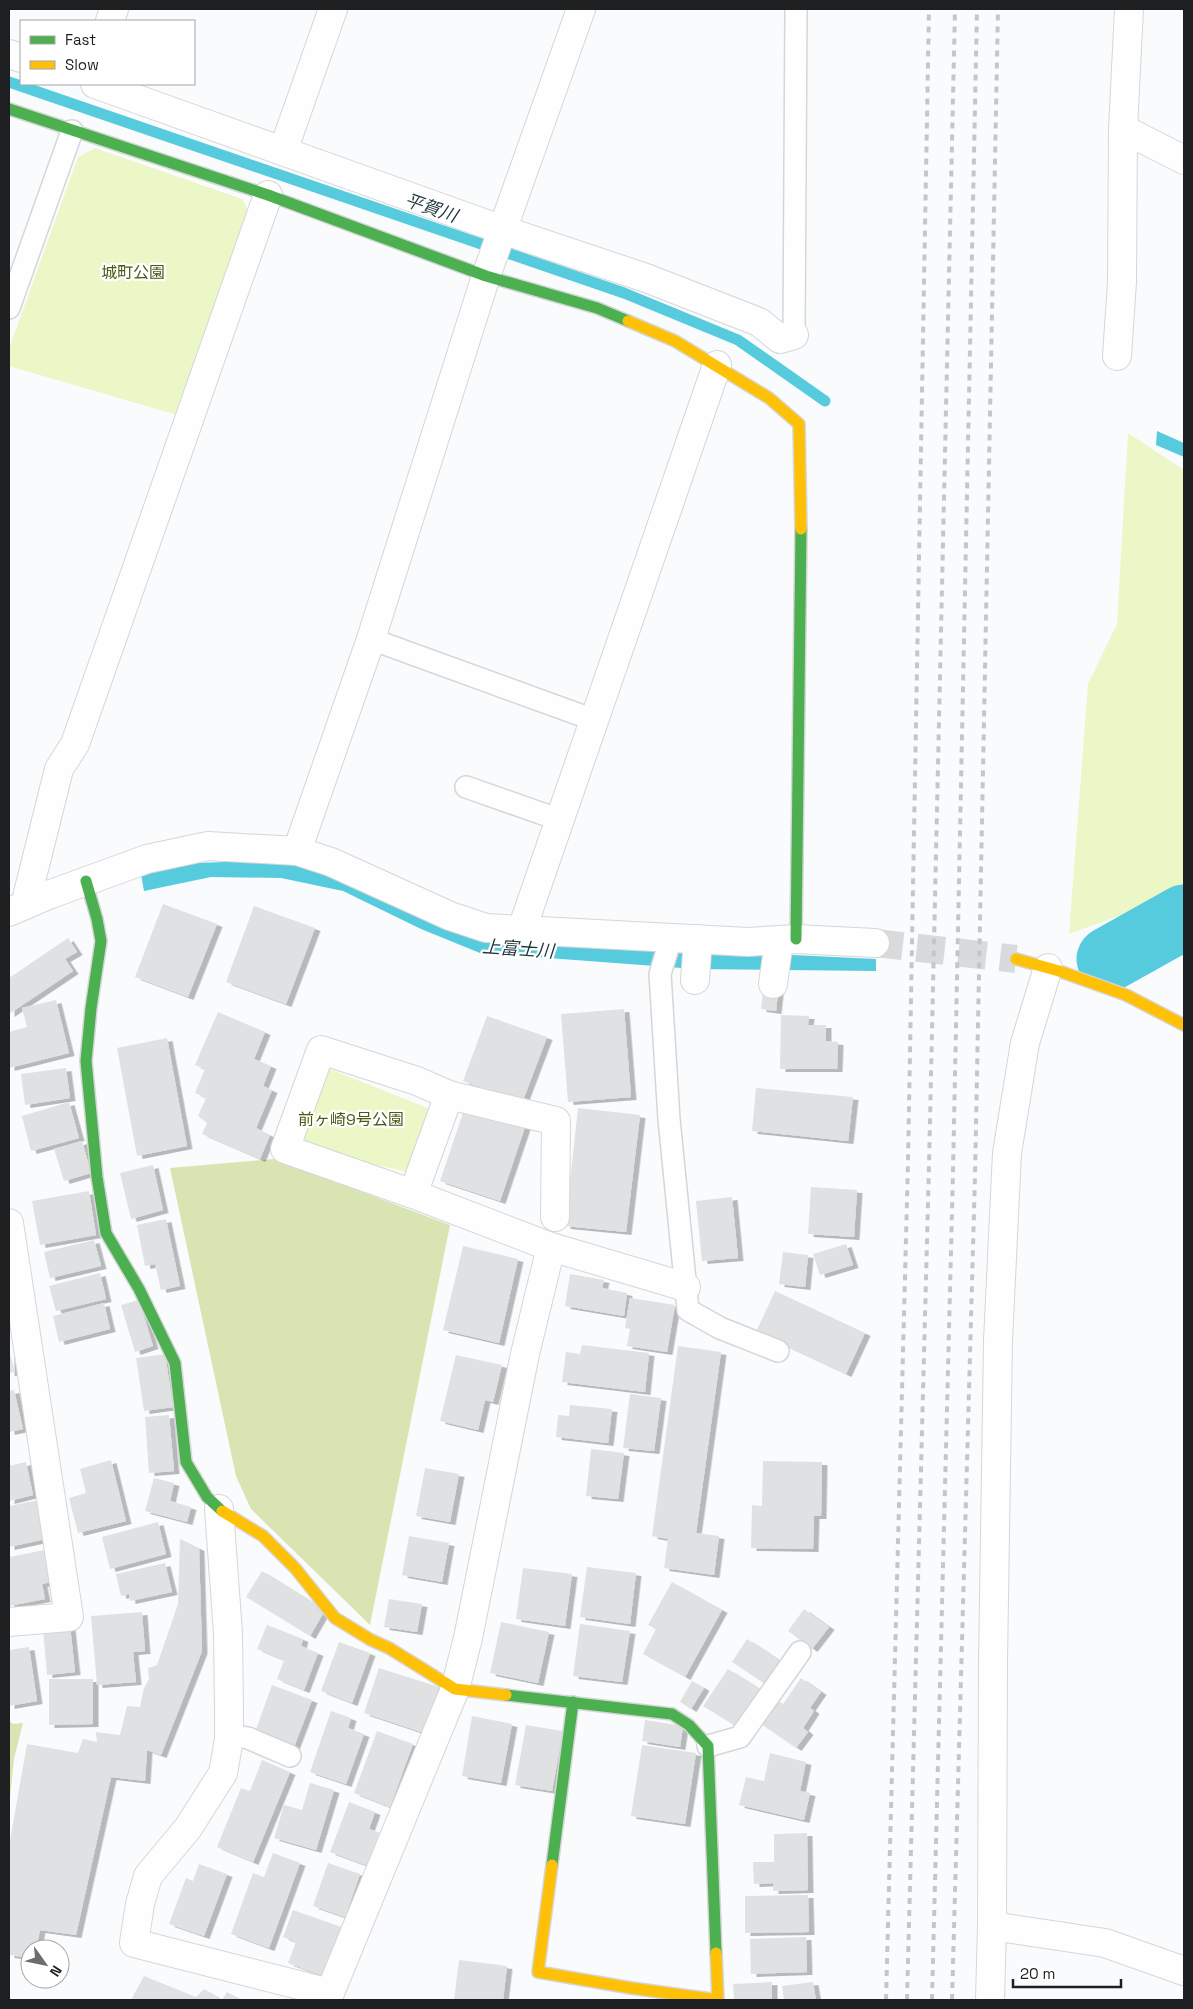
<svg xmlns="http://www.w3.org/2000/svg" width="1193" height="2009" font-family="'Space Grotesk','Noto Sans JP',sans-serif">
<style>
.green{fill:#ebf7c7}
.forest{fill:#d8e4b1}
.water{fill:#57cbde}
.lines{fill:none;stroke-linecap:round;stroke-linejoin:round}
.stream{stroke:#57cbde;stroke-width:11}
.river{stroke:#57cbde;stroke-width:65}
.building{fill:#e0e1e2;filter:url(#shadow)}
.street-tunnel{stroke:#d9dadc;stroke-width:28;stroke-dasharray:28 14;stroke-linecap:butt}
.lane-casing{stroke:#d5d6d7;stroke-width:24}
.street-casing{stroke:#d5d6d7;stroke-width:30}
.fast-casing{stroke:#d5d6d7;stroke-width:14}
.slow-casing{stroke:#d5d6d7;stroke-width:14}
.lane{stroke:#fefeff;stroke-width:21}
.street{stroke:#fefeff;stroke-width:28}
.fast{stroke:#4caf50;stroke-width:11}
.slow{stroke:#ffc107;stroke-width:11}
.rail{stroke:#c6c6c7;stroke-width:4;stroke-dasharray:6 6;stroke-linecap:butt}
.labels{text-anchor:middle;stroke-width:4.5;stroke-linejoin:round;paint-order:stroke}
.park-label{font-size:16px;fill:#4c5915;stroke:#fff}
.water-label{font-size:18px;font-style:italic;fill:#1e353a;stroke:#fff}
</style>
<defs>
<filter id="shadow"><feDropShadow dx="5.5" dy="3" stdDeviation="0" flood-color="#0004"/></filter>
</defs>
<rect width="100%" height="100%" fill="#fafbfd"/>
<g class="green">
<path d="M95 148 242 199 251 215 177 415 9 366V349L78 157Z"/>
<path d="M1128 433 1184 470V892L1069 934 1088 684 1117 624Z"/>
<path d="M327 1068 430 1109 408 1172 349 1159 305 1142 308 1101Z"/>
</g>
<g class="forest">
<path d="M274 1159 450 1225 370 1625 251 1509 236 1476 170 1168Z"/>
<path d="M9 1721 13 1724 23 1723 14 1759 9 1807Z"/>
</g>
<g class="water">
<path d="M1157 431 1184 443V457L1156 445Z"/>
<path d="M251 861 281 862 326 871 428 918 692 950 876 959V971L695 969 480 953 421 929 343 891 281 878 211 877 144 891 141 874 197 863Z"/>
<path d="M1184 912V926L1127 963 1111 951Z"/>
</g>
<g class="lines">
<path class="stream" d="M9 82 624 293 738 340 825 401"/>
<path class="river" d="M1109 959 1184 917"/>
</g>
<g class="building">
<path d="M163 904 217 924 188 997 135 977Z"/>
<path d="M254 906 315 928 286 1004 226 982Z"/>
<path d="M68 938 77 952 65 959 73 971 9 1014V978Z"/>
<path d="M764 983 779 984 776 1011 761 1009Z"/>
<path d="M56 1000 69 1053 9 1068V1032L27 1027 22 1008Z"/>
<path d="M624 1009 631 1097 568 1102 561 1014Z"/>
<path d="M218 1012 265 1032 254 1059 271 1066 263 1086 272 1090 256 1128 270 1135 260 1159 202 1134 207 1123 198 1116 206 1098 195 1093 205 1069 195 1065Z"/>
<path d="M781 1015 809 1016 808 1025H826V1041L838 1042 837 1069H780Z"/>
<path d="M487 1016 547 1037 522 1103 463 1081Z"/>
<path d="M167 1038 187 1146 137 1156 117 1048Z"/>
<path d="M66 1068 70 1098 25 1105 21 1074Z"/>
<path d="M756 1088 853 1097 848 1141 752 1131Z"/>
<path d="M467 1101 527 1121 500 1201 440 1181Z"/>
<path d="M69 1102 79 1138 31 1151 22 1116Z"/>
<path d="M578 1108 640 1115 626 1232 565 1226Z"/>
<path d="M82 1141 91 1173 64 1181 54 1149Z"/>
<path d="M153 1165 163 1210 131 1219 120 1173Z"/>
<path d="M811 1187 857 1190 854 1237 808 1234Z"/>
<path d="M89 1191 96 1235 40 1245 32 1201Z"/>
<path d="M732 1197 738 1258 702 1261 696 1201Z"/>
<path d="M166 1219 180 1286 161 1290 155 1264 145 1266 137 1225Z"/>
<path d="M94 1240 101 1266 50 1278 44 1252Z"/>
<path d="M846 1244 853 1265 820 1275 813 1254Z"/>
<path d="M463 1246 518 1259 499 1343 443 1330Z"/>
<path d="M783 1252 808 1255 805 1287 779 1284Z"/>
<path d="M100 1273 106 1299 56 1311 49 1286Z"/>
<path d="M570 1274 604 1280 602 1288 627 1293 624 1316 565 1306Z"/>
<path d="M775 1291 865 1333 846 1374 756 1332Z"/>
<path d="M630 1298 675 1305 667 1352 627 1346 630 1329 625 1328Z"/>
<path d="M139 1300 153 1346 135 1352 121 1305Z"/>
<path d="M104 1303 110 1329 59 1342 53 1316Z"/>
<path d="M582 1345 649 1353 645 1392 562 1382 566 1352 580 1354Z"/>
<path d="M678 1346 721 1352 696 1533 719 1536 714 1575 664 1568 668 1539 652 1536Z"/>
<path d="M9 1351 15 1372 9 1373Z"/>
<path d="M165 1354 173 1407 144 1411 136 1358Z"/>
<path d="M456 1355 502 1365 493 1402 485 1400 478 1430 440 1421Z"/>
<path d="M14 1390 23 1429 9 1432V1391Z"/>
<path d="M630 1394 661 1398 654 1451 623 1448Z"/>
<path d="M570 1405 612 1409 608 1443 556 1437 558 1415 569 1416Z"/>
<path d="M169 1415 174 1471 149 1473 145 1417Z"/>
<path d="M591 1449 624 1453 618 1499 586 1496Z"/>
<path d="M111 1460 126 1521 78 1533 69 1498 86 1493 80 1469Z"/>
<path d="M763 1461 822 1462 821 1516H814L813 1549 751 1548 752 1505 762 1506Z"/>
<path d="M26 1462 33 1495 9 1501V1466Z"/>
<path d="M425 1468 459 1474 450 1522 416 1516Z"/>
<path d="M154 1478 174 1483 170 1501 191 1507 187 1522 145 1511Z"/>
<path d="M39 1500 46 1539 9 1547V1506Z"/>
<path d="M158 1522 166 1554 110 1569 102 1537Z"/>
<path d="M409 1536 449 1543 442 1582 402 1575Z"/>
<path d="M180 1539 199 1548 202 1651 161 1755 147 1750 145 1781 111 1777 76 1935 40 1930 36 1949H30V1958L9 1955V1846L27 1744 78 1753 83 1739 97 1742 96 1732 120 1735 127 1706 140 1707 144 1688 149 1679 148 1668 157 1665 178 1604Z"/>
<path d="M50 1549 56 1581 42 1584 45 1599 9 1606V1557Z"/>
<path d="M165 1563 172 1592 130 1601 129 1594 121 1596 116 1574Z"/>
<path d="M587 1567 636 1573 630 1624 580 1617Z"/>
<path d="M523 1568 572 1574 565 1626 516 1619Z"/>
<path d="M262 1571 325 1610 310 1636 246 1597Z"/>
<path d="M672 1582 722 1610 685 1677 643 1654 656 1629 648 1625Z"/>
<path d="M389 1599 422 1604 417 1632 384 1627Z"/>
<path d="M804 1609 829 1627 812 1649 788 1631Z"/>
<path d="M142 1612 145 1651 133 1652 136 1682 97 1685 91 1616Z"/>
<path d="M501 1622 549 1632 538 1683 490 1673Z"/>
<path d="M580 1624 630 1631 622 1682 573 1676Z"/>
<path d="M267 1625 303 1639 301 1646 318 1653 304 1690 277 1679 284 1660 257 1649Z"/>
<path d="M70 1626 75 1672 47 1675 43 1629Z"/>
<path d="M747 1639 780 1661 765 1684 732 1662Z"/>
<path d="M339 1642 370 1653 352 1703 321 1691Z"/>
<path d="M29 1647 37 1701 9 1706V1650Z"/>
<path d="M379 1668 439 1687 424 1733 364 1713Z"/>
<path d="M728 1669 761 1690 737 1727 703 1706Z"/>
<path d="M801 1678 821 1692 810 1708 814 1711 803 1728 808 1732 796 1748 761 1724 778 1701 783 1704Z"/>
<path d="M49 1679H93V1724L49 1725Z"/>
<path d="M692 1681 704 1688 691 1709 680 1702Z"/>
<path d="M272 1685 312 1700 294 1747 255 1732Z"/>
<path d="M331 1711 351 1718 348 1728 364 1734 346 1784 310 1772Z"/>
<path d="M472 1716 512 1724 501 1783 462 1776Z"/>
<path d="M645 1720 683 1726 680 1747 642 1741Z"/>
<path d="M526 1725 563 1731 552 1791 515 1785Z"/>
<path d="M377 1731 413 1744 390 1807 354 1793Z"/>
<path d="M642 1745 696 1753 685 1824 631 1816Z"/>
<path d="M770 1753 806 1762 800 1791 810 1793 804 1820 739 1805 746 1777 764 1781Z"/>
<path d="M262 1760 290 1772 253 1862 217 1847 241 1788 250 1791Z"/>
<path d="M310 1783 334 1790 316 1850 274 1838 284 1805 302 1810Z"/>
<path d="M349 1802 375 1812 369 1829 383 1834 371 1867 330 1852Z"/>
<path d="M807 1833 808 1890 773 1891V1883L754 1884 753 1862H774V1834Z"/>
<path d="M273 1853 300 1863 269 1948 231 1934 253 1873 264 1877Z"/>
<path d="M328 1863 360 1874 345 1917 313 1906Z"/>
<path d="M199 1864 227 1874 204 1936 169 1924 186 1878 193 1881Z"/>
<path d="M808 1895 809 1932 745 1933V1896Z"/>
<path d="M293 1910 347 1929 329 1978 288 1963 296 1942 283 1937Z"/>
<path d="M806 1937 807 1972 751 1974 750 1939Z"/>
<path d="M459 1960 507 1966 503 2000H454Z"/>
<path d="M144 1976 196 1997 204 1989 222 2000 227 1992 242 2000H131Z"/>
<path d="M772 1982V2000H734L733 1984Z"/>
<path d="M813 1982 816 2000H784L782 1986Z"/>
</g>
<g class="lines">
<path class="street-tunnel" d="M875 943 1016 959"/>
<defs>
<g id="lane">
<path d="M9 308 72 131"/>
<path d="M794 335 796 9"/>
<path d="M371 639 594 720"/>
<path d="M466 787 560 820"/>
<path d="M671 938 660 974 669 1119 688 1310 720 1328 778 1351"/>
<path d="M229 1735 248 1738 290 1756"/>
<path d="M708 1746 740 1737 800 1652"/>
</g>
<g id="street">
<path d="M110 21 114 9"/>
<path d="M9 54 21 58"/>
<path d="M95 84 503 230 646 278 759 322 780 339 794 335"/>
<path d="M1123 129 1184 160"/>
<path d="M283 151 333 9"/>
<path d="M1117 356 1122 282 1123 129 1129 9"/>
<path d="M297 851 371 639 486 276 581 9"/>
<path d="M25 905 59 769 75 744 268 195"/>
<path d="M9 912 51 894 147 859 208 846 297 851 331 862 450 916 486 928 748 942 796 939 875 943"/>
<path d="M522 929 717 365"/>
<path d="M695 980 698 939"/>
<path d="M773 984 779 941"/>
<path d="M449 1095 556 1121 555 1217"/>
<path d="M413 1194 449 1095 417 1081 321 1050 285 1149 413 1194 551 1247 686 1287"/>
<path d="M9 1223 69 1617 9 1622"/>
<path d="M219 1509 228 1633 229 1710V1739L223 1773 188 1828 148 1876 140 1904 134 1943 330 1993"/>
<path d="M992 1926 993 1663 998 1341 1007 1153 1025 1043 1048 968"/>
<path d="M327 2000 455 1689 468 1638 525 1354 551 1247"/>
<path d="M990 2000 992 1926 1105 1943 1184 1971"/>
</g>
<g id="fast">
<path d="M9 109 268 195 486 276 597 308 628 321"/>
<path d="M86 881 97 919 101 941 91 1008 86 1061 97 1177 106 1233 139 1289 175 1363 186 1462 207 1497 222 1511"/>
<path d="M796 939 801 529"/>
<path d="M506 1695 672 1714 689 1725 708 1746 716 1953"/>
<path d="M552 1865 573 1702"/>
</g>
<g id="slow">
<path d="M628 321 675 341 769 398 799 424 801 529"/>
<path d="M1016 959 1059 971 1126 995 1184 1025"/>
<path d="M222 1511 263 1536 295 1568 335 1618 371 1640 389 1648 455 1689 506 1695"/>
<path d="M552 1865 538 1972 631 1988 718 2000 716 1953"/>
</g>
</defs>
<use href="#lane" class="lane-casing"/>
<use href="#street" class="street-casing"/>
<use href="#fast" class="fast-casing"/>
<use href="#slow" class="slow-casing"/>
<use href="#lane" class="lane"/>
<use href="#street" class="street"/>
<use href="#fast" class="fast"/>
<use href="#slow" class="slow"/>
<g class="rail">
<path d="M886 2000 908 1162 929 9"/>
<path d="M907 2000 929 1165 955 9"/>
<path d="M932 2000 953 1172 977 9"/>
<path d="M952 2000 975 1176 998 9"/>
</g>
</g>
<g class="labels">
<g class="park-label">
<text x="133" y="278">城町公園</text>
<text x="351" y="1125">前ヶ崎9号公園</text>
</g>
<g class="water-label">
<text transform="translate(431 208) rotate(19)" y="6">平賀川</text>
<text transform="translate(518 949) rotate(4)" y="6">上富士川</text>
</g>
</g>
<rect width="1193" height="2009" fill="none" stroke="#1e1f20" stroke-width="20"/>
<rect x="20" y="20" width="175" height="65" fill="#ffffff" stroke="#a5a5a6"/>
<rect x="30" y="36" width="25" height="8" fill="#4caf50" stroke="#a5a5a6"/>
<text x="65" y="45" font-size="15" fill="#1e1f20">Fast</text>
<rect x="30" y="61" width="25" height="8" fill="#ffc107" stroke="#a5a5a6"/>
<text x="65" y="70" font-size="15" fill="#1e1f20">Slow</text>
<g transform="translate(45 1964) rotate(123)"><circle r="24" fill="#ffffff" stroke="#a5a5a6"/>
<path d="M0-4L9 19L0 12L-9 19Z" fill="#6b6c6d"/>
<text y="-8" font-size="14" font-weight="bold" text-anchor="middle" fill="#1e1f20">N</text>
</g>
<path d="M1013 1979v8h108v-8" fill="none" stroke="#1e1f20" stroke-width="2.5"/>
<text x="1020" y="1979" font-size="15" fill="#1e1f20" stroke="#ffffff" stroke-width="4" paint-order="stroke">20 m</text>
</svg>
